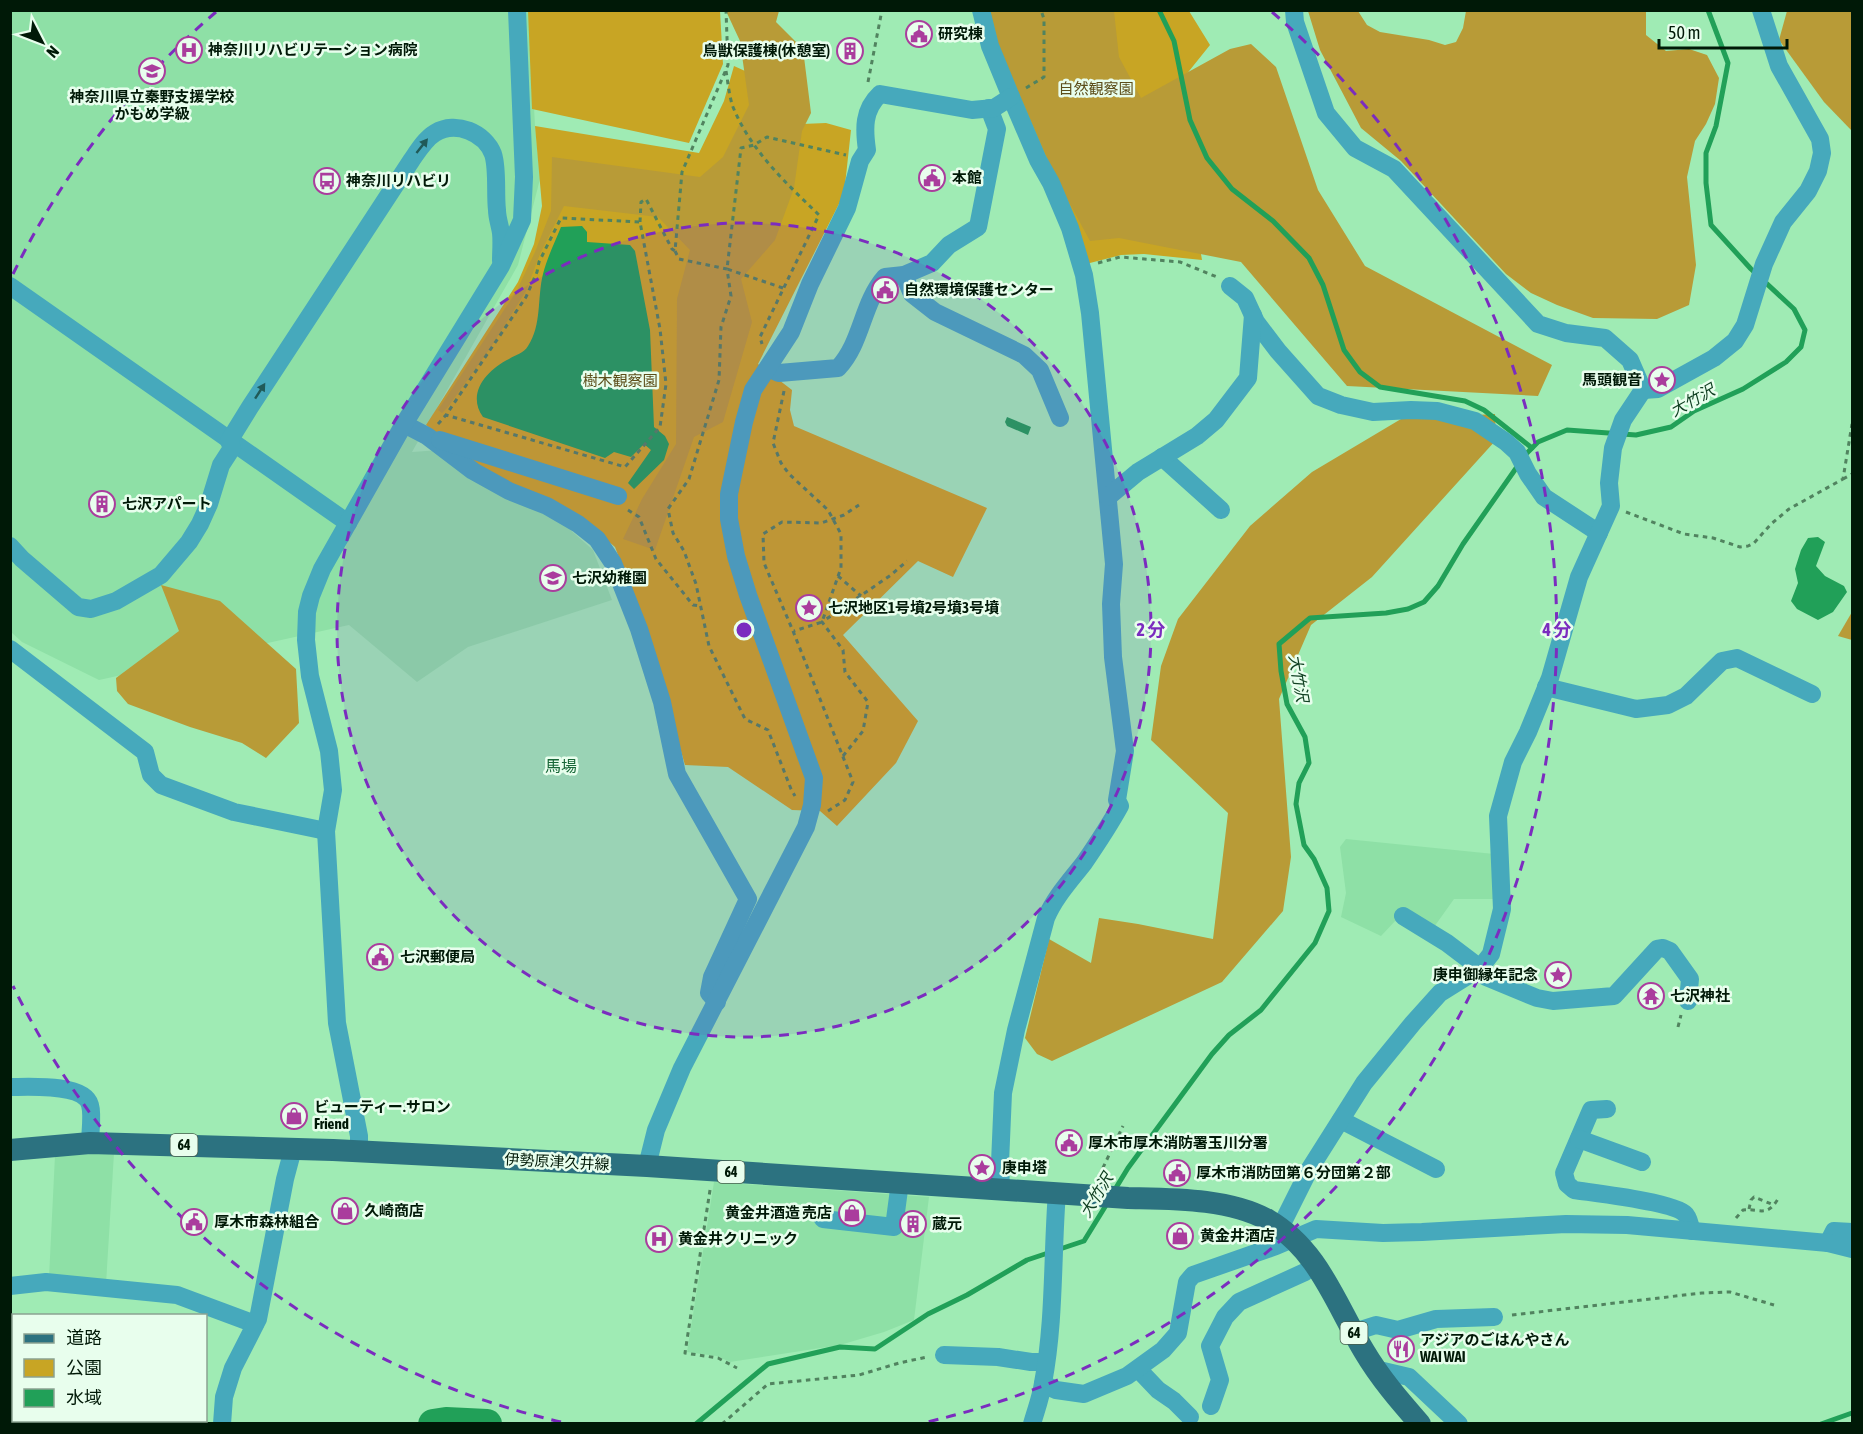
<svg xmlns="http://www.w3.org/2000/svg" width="1863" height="1434" font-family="'Asap Condensed','Noto Sans JP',sans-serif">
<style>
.built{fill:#8ee0a6}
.green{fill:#c8a524}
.forest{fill:#b89b37}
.water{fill:#21a058}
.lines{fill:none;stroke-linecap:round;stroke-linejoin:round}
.stream{stroke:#21a058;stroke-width:5}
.river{stroke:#21a058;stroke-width:30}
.path{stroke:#51835f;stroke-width:3;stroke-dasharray:4.5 4.5;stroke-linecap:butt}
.minor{stroke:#46a9bc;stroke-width:18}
.major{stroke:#2c7280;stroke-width:22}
.oneway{fill:#205a58}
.ring{fill:none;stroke:#7b2cbf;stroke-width:3;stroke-dasharray:10 8}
.labels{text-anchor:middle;stroke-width:5;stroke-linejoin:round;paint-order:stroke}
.shield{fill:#e8feed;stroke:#465e4c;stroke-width:1.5}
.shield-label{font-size:14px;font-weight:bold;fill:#001907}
.poi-label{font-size:15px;font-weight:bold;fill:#001907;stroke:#e8feed;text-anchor:start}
.park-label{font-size:15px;fill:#5c4d19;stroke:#e8feed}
.street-label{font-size:15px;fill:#001907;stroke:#e8feed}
.water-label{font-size:16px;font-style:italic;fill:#104022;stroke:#e8feed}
.neighbourhood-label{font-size:16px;fill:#186738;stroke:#e8feed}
.centre{fill:#7b2cbf;stroke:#e8feed;stroke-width:3}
.ring-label{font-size:18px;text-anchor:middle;font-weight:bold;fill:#7b2cbf;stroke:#e8feed;stroke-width:5;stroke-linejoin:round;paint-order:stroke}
</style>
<rect width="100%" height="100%" fill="#9febb4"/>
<g class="built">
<path d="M11 11H529L535 126 540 179 518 265 412 452 440 450 546 511 566 526 593 550 612 600 468 647 417 682 349 625 99 680 22 642 11 632Z"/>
<path d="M1346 839 1494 854 1498 899H1454L1434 927 1396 920 1381 936 1341 917 1346 893 1340 847Z"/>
<path d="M114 1153 106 1284 49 1278 55 1156Z"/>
<path d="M714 1182 929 1197 914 1320 884 1332 840 1345 730 1362 717 1356 687 1352Z"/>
</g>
<g class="green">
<path d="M528 11H720L723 64 689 143 532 109Z"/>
<path d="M985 11H1189L1210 45 1173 91 1202 260 1144 254 1121 255 1086 264Z"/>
<path d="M734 66 783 88 778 125 826 123 851 130 844 194 758 364 792 390 790 410 794 426 987 508 953 577 918 561 843 635 918 721 896 763 837 826 820 811 792 810 728 767 685 765 644 623 615 547 579 516 481 469 426 425 518 282 534 244 542 206 535 126 699 153 724 101Z"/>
</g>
<g class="forest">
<path d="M726 11H779L776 22 803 49 811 113 802 131 794 188 775 240 741 279 752 322 723 422 694 437 655 550 623 539 642 499 676 444 677 299 690 250 658 217 564 206 540 254 526 291 491 347 448 407 442 413 438 410 516 292 535 252 551 211 552 157 700 177 723 157 749 105 740 41Z"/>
<path d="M988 11H1114L1119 57 1141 98 1230 49 1251 44 1276 67 1318 190 1365 266 1552 365 1538 396 1347 386 1241 262 1119 238 1090 241 1056 178 995 38Z"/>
<path d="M1308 11H1358L1367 25 1380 32 1429 40 1445 45 1456 42 1463 28 1466 11H1646V35L1666 51 1689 49 1707 55 1719 78 1715 104 1706 124 1695 141 1687 177 1696 265 1689 305 1657 319 1593 318 1557 305 1531 293 1506 274 1401 161 1361 128 1320 50Z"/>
<path d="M1787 11H1852V131L1824 102 1779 40Z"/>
<path d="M1495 414 1496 440 1372 577 1311 625 1279 699 1291 857 1283 911 1222 982 1052 1061 1037 1054 1025 1038 1049 939 1091 963 1099 918 1138 924 1213 939 1228 813 1151 740 1161 666 1178 619 1250 526 1312 472 1401 419Z"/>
<path d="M161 585 220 601 296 669 299 723 266 758 242 743 190 727 128 704 117 691 116 678 179 631Z"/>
<path d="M1852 612V640L1838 636Z"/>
</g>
<g class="water">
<path d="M582 226 587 232V242L630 245 635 251 650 330 654 427 665 436 669 444 664 460 634 489 628 483 651 450 644 444 631 457 614 452 605 458 483 417C466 393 487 370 509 359 515 355 524 353 528 346 542 325 537 298 543 274 547 258 555 242 561 227Z"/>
<path d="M1007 417 1031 427 1028 435 1007 426 1005 422Z"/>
<path d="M1818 537 1825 542 1816 566 1825 576 1844 586 1847 592 1833 612 1818 620 1797 609 1791 601 1798 583 1795 569 1801 550 1808 538Z"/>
</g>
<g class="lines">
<g class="stream">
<path d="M1159 10 1174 41 1190 120 1207 158 1232 189 1273 221 1309 258 1323 285 1344 350 1360 372 1380 387 1465 401 1484 410 1532 448"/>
<path d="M1524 456 1538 442 1567 430 1636 435 1671 427 1694 411 1743 389 1786 362 1801 347 1805 330 1794 309 1751 269 1711 225 1706 183V153L1716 126 1728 63 1708 10"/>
<path d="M1114 1191 1128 1168 1212 1054 1229 1035 1261 1010 1315 943 1329 911 1327 888 1314 859 1304 845 1296 804 1299 783 1309 763 1305 737 1287 704 1281 671 1279 644 1310 618 1386 613 1408 609 1424 602 1438 586 1463 544 1519 464"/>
<path d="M696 1424 768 1364 840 1347 875 1349 928 1314 967 1295 1027 1260 1084 1241 1108 1202"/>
<path d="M1821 1424 1852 1413"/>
</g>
<path class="river" d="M433 1424 446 1422 487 1424"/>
<g class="path">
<path d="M726 71C728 82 729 96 733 107 751 151 786 183 819 215L760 337 762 344"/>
<path d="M868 82 882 10"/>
<path d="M1026 88 1044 77V19L1041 10"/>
<path d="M640 222 641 202 646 199 672 249 675 251 682 172 728 65 726 10"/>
<path d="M675 251 679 259 727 269 731 296 721 327 719 380 689 479 668 509 673 533 684 551 696 584 709 646 745 719 768 730 791 789 795 796"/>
<path d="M1098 263 1120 257 1180 262 1217 277"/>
<path d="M783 288 727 269 741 148 754 145 767 137 846 155"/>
<path d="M784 391 773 443 781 463 789 474 828 510 841 534V568L822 622 794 631"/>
<path d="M438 424 446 415 526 297 537 272 539 262 561 218 640 222 660 329 666 384 660 427 625 467 446 415"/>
<path d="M1843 479 1852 474"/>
<path d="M628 510 639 517 656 559 693 605 700 606"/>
<path d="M1626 512 1684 534 1713 538 1740 547 1748 546 1754 543 1771 524 1789 509 1843 479 1852 424"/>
<path d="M838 576 861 596"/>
<path d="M843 756 863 731 868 702 845 672 843 650 822 622 891 575 907 561"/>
<path d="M828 811 845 800 853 782 793 631 764 563 763 534 782 522 821 523 844 515 859 505"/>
<path d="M1678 1027 1681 1015"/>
<path d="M1099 1176 1123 1126"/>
<path d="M710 1190 685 1353 718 1358 737 1368"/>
<path d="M1749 1209 1751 1200 1754 1197 1774 1205"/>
<path d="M1736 1218 1743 1210C1760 1208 1766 1218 1778 1199"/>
<path d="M1512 1315 1702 1293 1730 1292 1774 1305"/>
<path d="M722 1424 768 1384 859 1375 899 1363 927 1357"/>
</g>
<g class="minor">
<path d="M981 10 990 46 1011 97 1038 160 1051 183 1070 228 1084 275 1090 313 1114 564 1111 604 1113 657 1125 751 1117 800 1120 806C1109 826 1097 844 1084 863 1070 881 1055 897 1046 918L1016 1030 1003 1093 1000 1163 1001 1189"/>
<path d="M1294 10 1295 22 1326 113 1355 148 1394 169 1538 324 1566 333 1605 338 1630 360 1643 390"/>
<path d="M904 275 912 294 935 312 1024 355 1040 370 1060 418"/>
<path d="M10 286 348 523"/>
<path d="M1230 286 1245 298 1256 322 1278 351 1318 396 1341 405 1373 412 1411 410 1437 411 1475 421 1506 442 1517 452 1528 474 1544 497 1599 533"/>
<path d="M768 368 779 373 838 368C862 343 862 303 885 277L904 275 932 263 949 245 978 227 997 129 989 108"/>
<path d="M1643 390 1658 389 1714 358 1735 341 1745 325 1764 264 1783 222 1808 191 1818 171 1822 153 1820 139 1779 66 1761 10"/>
<path d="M404 424 427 436 473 471 509 491 547 506 578 524 597 539 613 563 639 629 662 702 677 774 748 899 712 977 709 993 717 1002"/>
<path d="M440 440 618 496"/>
<path d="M1162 457 1221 510"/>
<path d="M1108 497 1138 472 1197 436 1216 420 1248 378 1253 315"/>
<path d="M10 546 22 559 78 607 91 609 116 601 161 575 189 542 200 524 209 504 221 465 232 448 229 441 250 407 411 161C418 151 425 139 435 133 456 120 485 133 493 154 498 169 495 194 497 210 497 218 500 225 501 233 502 242 501 252 501 261"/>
<path d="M10 649 145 752 151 775 161 785 234 812 326 831"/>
<path d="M1546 687 1636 709 1668 705 1686 696 1722 661 1737 658 1812 694"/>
<path d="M1403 916 1447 943 1480 968 1486 977 1537 998 1553 1001 1614 996 1657 949 1663 948 1670 951 1690 979 1688 1001"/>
<path d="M10 1087C28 1087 84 1083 90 1105 93 1115 90 1133 90 1143"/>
<path d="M1607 1109 1591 1110 1564 1173 1567 1184 1574 1190C1593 1193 1674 1202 1685 1214 1689 1217 1690 1226 1692 1231"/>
<path d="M1341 1120 1436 1169"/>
<path d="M1579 1139 1642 1162"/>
<path d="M359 1152V1136L337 1023 326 831 333 790 329 751 310 676 306 640 307 612 311 596 322 569 404 424 501 266 522 220 524 177 517 10"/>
<path d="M647 1166 656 1130 682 1068 806 827 812 805 814 778 748 595 736 556 729 519V494L744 422 753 390 791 332 810 284 847 208 860 161 867 150C864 129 863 110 880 94L972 110 994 108 1011 97"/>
<path d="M823 1219 894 1227 900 1182"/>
<path d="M1280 1228 1309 1170 1364 1083 1413 1023 1440 993 1480 968 1491 954 1502 909 1498 816 1513 762 1528 732 1550 678 1579 577 1611 506 1609 483 1613 448 1623 420 1643 390"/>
<path d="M1828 1243 1834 1231 1852 1232"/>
<path d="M10 1286 46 1282 177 1295 255 1324"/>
<path d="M1354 1332 1376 1325 1398 1330 1436 1319 1494 1317"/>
<path d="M944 1355 998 1357 1031 1362H1046"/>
<path d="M1138 1369 1158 1390 1174 1401 1190 1417"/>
<path d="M1375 1369 1409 1377 1459 1424"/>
<path d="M1043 1384 1056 1390 1084 1394 1127 1376 1163 1350 1178 1333 1187 1282 1193 1275 1276 1246 1316 1229 1383 1233 1422 1232 1566 1224 1627 1225 1828 1243 1852 1249"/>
<path d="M1211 1406 1220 1380 1210 1346 1225 1317 1239 1302 1305 1272 1316 1264"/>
<path d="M222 1424 224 1397 233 1368 258 1319 285 1179 293 1149"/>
<path d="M1032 1424C1036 1410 1041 1397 1043 1383 1055 1320 1052 1256 1057 1192"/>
</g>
<path class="major" d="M10 1150 90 1143 333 1150 647 1166 1128 1198C1172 1199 1228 1198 1268 1220 1319 1250 1335 1303 1364 1351 1380 1378 1399 1400 1420 1424"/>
</g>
<defs><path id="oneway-solid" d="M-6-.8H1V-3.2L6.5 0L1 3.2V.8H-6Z" transform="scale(1.5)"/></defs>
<g class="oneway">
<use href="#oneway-solid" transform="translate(422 146) rotate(-52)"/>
<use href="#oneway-solid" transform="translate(260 391) rotate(-57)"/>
</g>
<circle cx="744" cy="630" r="407" fill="#7b2cbf" fill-opacity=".12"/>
<g class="ring">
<circle cx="744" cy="630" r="407"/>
<path d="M561 1422A813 813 0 0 1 13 986M13 274A813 813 0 0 1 216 12M1272 12A813 813 0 0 1 927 1422"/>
</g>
<defs>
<symbol id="civic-ring" viewBox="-11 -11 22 22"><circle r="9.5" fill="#e8feed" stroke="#aa3d9d" stroke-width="1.5"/><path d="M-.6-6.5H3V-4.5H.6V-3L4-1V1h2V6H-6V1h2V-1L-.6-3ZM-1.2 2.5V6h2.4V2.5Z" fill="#aa3d9d"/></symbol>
<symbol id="hospital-ring" viewBox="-11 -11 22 22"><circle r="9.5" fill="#e8feed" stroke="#aa3d9d" stroke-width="1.5"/><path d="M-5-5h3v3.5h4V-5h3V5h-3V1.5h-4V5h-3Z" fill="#aa3d9d"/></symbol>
<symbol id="building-ring" viewBox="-11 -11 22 22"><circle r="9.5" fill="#e8feed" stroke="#aa3d9d" stroke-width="1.5"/><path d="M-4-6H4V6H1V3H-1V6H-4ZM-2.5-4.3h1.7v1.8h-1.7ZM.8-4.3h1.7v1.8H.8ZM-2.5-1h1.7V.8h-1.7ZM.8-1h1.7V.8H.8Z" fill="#aa3d9d"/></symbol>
<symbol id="school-ring" viewBox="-11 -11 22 22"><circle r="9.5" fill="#e8feed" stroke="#aa3d9d" stroke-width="1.5"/><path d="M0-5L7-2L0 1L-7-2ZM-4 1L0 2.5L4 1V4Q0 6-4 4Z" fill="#aa3d9d"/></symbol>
<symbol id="bus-ring" viewBox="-11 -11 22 22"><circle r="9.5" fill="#e8feed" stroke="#aa3d9d" stroke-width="1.5"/><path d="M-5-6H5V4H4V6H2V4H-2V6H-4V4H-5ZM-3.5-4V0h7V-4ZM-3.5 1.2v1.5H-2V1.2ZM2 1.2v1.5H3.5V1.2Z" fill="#aa3d9d"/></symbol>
<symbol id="sight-ring" viewBox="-11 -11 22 22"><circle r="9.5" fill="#e8feed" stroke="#aa3d9d" stroke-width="1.5"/><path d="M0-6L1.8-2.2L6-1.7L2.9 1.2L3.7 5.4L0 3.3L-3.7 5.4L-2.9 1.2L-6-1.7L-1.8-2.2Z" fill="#aa3d9d"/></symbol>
<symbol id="temple-ring" viewBox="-11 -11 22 22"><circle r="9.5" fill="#e8feed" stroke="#aa3d9d" stroke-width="1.5"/><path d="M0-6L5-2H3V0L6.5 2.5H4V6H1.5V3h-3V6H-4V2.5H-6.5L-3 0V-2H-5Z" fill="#aa3d9d"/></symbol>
<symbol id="shop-ring" viewBox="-11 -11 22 22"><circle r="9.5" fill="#e8feed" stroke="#aa3d9d" stroke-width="1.5"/><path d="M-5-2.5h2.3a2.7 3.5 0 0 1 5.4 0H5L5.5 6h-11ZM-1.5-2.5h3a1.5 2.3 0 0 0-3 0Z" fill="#aa3d9d"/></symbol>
<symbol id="restaurant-ring" viewBox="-11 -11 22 22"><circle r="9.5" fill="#e8feed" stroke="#aa3d9d" stroke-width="1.5"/><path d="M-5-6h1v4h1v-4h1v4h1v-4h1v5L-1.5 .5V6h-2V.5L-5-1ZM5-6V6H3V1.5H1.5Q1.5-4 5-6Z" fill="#aa3d9d"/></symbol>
</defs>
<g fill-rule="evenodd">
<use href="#civic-ring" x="904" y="19" width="30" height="30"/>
<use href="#hospital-ring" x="174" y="35" width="30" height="30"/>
<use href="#building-ring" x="835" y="36" width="30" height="30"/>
<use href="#school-ring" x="137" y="56" width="30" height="30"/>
<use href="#civic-ring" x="917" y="163" width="30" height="30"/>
<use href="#bus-ring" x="312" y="166" width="30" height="30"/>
<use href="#civic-ring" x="870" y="275" width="30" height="30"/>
<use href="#sight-ring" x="1647" y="365" width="30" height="30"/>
<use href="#building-ring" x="87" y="489" width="30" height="30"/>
<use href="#school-ring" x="538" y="563" width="30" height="30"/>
<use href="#sight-ring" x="794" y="593" width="30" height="30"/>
<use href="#civic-ring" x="365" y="942" width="30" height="30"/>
<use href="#sight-ring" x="1543" y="960" width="30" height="30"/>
<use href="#temple-ring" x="1636" y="981" width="30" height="30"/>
<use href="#shop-ring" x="279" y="1101" width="30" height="30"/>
<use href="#civic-ring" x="1054" y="1128" width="30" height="30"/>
<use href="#sight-ring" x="967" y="1153" width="30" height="30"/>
<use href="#civic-ring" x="1162" y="1158" width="30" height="30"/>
<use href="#shop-ring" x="330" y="1196" width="30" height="30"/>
<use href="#shop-ring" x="837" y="1198" width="30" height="30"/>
<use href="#civic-ring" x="179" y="1207" width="30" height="30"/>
<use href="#building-ring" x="898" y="1209" width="30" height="30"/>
<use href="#shop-ring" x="1165" y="1221" width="30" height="30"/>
<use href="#hospital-ring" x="644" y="1224" width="30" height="30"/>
<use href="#restaurant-ring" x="1386" y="1334" width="30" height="30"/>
</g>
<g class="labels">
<g class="shield">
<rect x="170.5" y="1134" width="27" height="22" rx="4.5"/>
<rect x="717.5" y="1161" width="27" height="22" rx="4.5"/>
<rect x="1340.5" y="1322" width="27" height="22" rx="4.5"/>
</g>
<g class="shield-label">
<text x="184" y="1150">64</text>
<text x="731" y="1177">64</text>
<text x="1354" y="1338">64</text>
</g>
<g class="poi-label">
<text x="938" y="39">研究棟</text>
<text x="208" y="55">神奈川リハビリテーション病院</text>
<text x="830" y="56" text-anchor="end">鳥獣保護棟(休憩室)</text>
<text x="152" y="102" text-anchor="middle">神奈川県立秦野支援学校<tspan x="152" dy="17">かもめ学級</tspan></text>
<text x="952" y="183">本館</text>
<text x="346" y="186">神奈川リハビリ</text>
<text x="904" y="295">自然環境保護センター</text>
<text x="1642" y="385" text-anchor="end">馬頭観音</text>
<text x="122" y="509">七沢アパート</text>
<text x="572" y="583">七沢幼稚園</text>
<text x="828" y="613">七沢地区1号墳2号墳3号墳</text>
<text x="400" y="962">七沢郵便局</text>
<text x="1538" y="980" text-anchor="end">庚申御縁年記念</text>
<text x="1670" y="1001">七沢神社</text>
<text x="314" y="1112">ビューティー.サロン<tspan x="314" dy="17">Friend</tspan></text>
<text x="1088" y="1148">厚木市厚木消防署玉川分署</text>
<text x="1002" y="1173">庚申塔</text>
<text x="1196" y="1178">厚木市消防団第６分団第２部</text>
<text x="364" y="1216">久崎商店</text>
<text x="832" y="1218" text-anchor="end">黄金井酒造 売店</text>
<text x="214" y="1227">厚木市森林組合</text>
<text x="932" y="1229">蔵元</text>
<text x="1200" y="1241">黄金井酒店</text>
<text x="678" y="1244">黄金井クリニック</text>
<text x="1420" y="1345">アジアのごはんやさん<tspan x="1420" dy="17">WAI WAI</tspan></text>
</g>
<g class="park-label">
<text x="1096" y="94">自然観察園</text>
<text x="620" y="386">樹木観察園</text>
</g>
<g class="street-label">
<text transform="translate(557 1162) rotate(3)" y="5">伊勢原津久井線</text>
</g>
<g class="water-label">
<text transform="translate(1692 400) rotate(-29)" y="6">大竹沢</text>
<text transform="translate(1299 678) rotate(80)" y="6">大竹沢</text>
<text transform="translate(1096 1195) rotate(-59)" y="6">大竹沢</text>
</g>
<g class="neighbourhood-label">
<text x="561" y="772">馬場</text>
</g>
</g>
<circle cx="744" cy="630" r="9" class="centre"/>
<g class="ring-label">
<text x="1151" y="636">2 分</text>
<text x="1557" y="636">4 分</text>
</g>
<rect width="1863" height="1434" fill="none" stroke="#001907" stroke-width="24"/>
<rect x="12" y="1314" width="195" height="108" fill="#e8feed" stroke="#8ba291" stroke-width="1.5"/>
<rect x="24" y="1334" width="30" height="9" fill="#2c7280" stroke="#8ba291" stroke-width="1.5"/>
<text x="66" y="1344" font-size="18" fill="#001907">道路</text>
<rect x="24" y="1359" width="30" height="18" fill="#c8a524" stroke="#8ba291" stroke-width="1.5"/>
<text x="66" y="1374" font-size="18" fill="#001907">公園</text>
<rect x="24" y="1389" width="30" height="18" fill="#21a058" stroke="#8ba291" stroke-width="1.5"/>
<text x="66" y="1404" font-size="18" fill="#001907">水域</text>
<g transform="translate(42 42) rotate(132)" stroke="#e8feed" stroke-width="4.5" paint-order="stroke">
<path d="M0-4.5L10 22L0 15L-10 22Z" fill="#001907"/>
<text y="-9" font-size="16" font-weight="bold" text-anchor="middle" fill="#001907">N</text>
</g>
<path d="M1659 39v9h128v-9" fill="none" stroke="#001907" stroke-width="3"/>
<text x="1668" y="39" font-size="18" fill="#001907" stroke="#e8feed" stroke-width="4.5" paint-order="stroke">50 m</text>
</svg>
